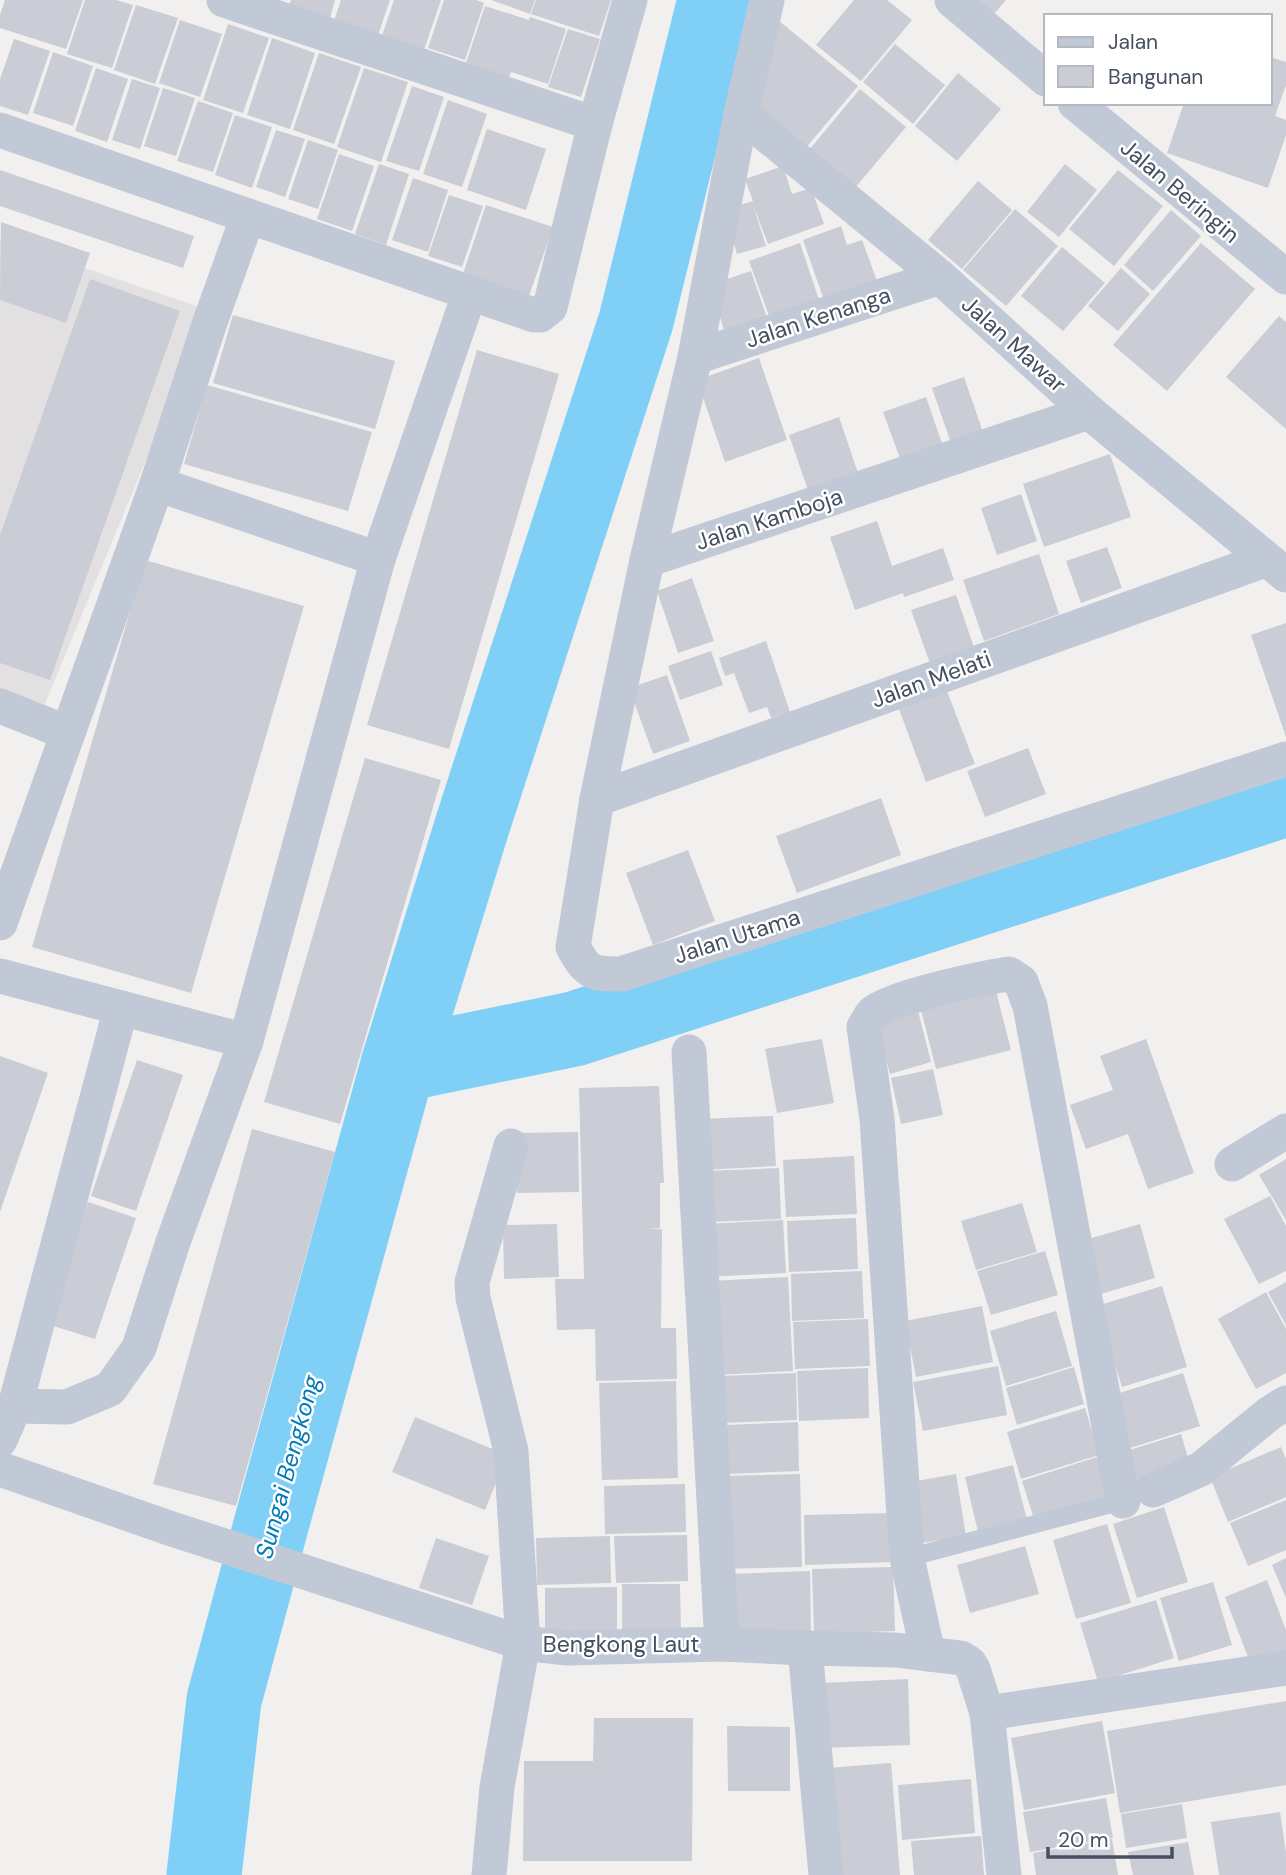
<svg xmlns="http://www.w3.org/2000/svg" width="1286" height="1875" font-family="'DM Sans',sans-serif">
<style>
.education{fill:#e3e0e1}
.lines{fill:none;stroke-linecap:round;stroke-linejoin:round}
.river{stroke:#80cff6;stroke-width:75}
.building{fill:#cacdd5}
.service{stroke:#c1c9d6;stroke-width:18}
.minor{stroke:#c1c9d6;stroke-width:35}
.labels{text-anchor:middle;stroke-width:5;stroke-linejoin:round;paint-order:stroke}
.street-label{font-size:23px;fill:#454f5f;stroke:#fff}
.water-label{font-size:24px;font-style:italic;fill:#0079b7;stroke:#fff}
</style>
<rect width="100%" height="100%" fill="#f2efef"/>
<path class="education" d="M0 239 208 310 44 706 0 690Z"/>
<g class="lines">
<g class="river">
<path d="M398 1065 574 1029 1286 799"/>
<path d="M204 1875 224 1700 273 1518 398 1065 473 823 636 321 715 0"/>
</g>
</g>
<g class="building">
<path d="M5 0H83L66 49 0 28V15Z"/>
<path d="M85 0H116L133 5 112 68 67 54Z"/>
<path d="M291 0H335L330 18 289 5Z"/>
<path d="M341 0H390L375 44 331 30Z"/>
<path d="M394 0H441L421 59 379 45Z"/>
<path d="M444 0H476L484 3 465 60 428 48Z"/>
<path d="M491 0H535L530 14Z"/>
<path d="M536 0H611L599 36 531 14Z"/>
<path d="M854 0H887L912 20 861 81 816 45Z"/>
<path d="M978 0H1006L994 14Z"/>
<path d="M136 5 178 18 155 84 114 70Z"/>
<path d="M485 6 529 20 530 17 566 29 548 84 511 72 509 78 466 63Z"/>
<path d="M772 15 858 86 804 150 759 113Z"/>
<path d="M180 20 222 34 200 97 159 83Z"/>
<path d="M228 24 269 38 243 113 203 100Z"/>
<path d="M568 29 600 39 581 97 548 87Z"/>
<path d="M272 38 315 53 290 129 247 115Z"/>
<path d="M14 39 50 51 28 115 0 106V79Z"/>
<path d="M895 44 945 85 913 124 863 82Z"/>
<path d="M53 52 93 66 73 126 33 113Z"/>
<path d="M319 53 361 67 334 144 293 130Z"/>
<path d="M1270 57 1286 62V85L1275 116 1286 120V135L1268 188 1167 153 1184 103H1270Z"/>
<path d="M96 68 128 79 107 142 75 131Z"/>
<path d="M364 68 408 82 381 162 337 147Z"/>
<path d="M958 73 1001 109 957 161 915 126Z"/>
<path d="M132 79 160 88 140 149 112 140Z"/>
<path d="M412 86 444 97 419 171 386 161Z"/>
<path d="M163 88 195 98 176 156 144 146Z"/>
<path d="M860 89 906 127 855 188 809 150Z"/>
<path d="M448 100 487 114 462 187 423 174Z"/>
<path d="M198 101 233 113 213 172 177 161Z"/>
<path d="M235 115 272 127 252 188 215 175Z"/>
<path d="M487 129 546 149 526 210 467 190Z"/>
<path d="M276 130 305 139 285 197 256 187Z"/>
<path d="M308 140 338 150 318 209 288 199Z"/>
<path d="M339 154 374 166 352 231 317 219Z"/>
<path d="M379 164 409 174 386 245 355 234Z"/>
<path d="M1065 164 1097 190 1059 237 1027 212Z"/>
<path d="M783 166 792 194 811 188 824 224 768 244 753 205 766 246 737 254 724 210 753 201 745 179Z"/>
<path d="M0 170 194 236 183 268 0 206Z"/>
<path d="M1118 170 1163 206 1114 266 1069 229Z"/>
<path d="M413 178 448 190 428 252 392 240Z"/>
<path d="M978 181 1012 210 962 269 928 240Z"/>
<path d="M449 195 483 206 462 267 428 256Z"/>
<path d="M486 205 553 227 528 299 462 277Z"/>
<path d="M1015 209 1058 246 1006 306 963 270Z"/>
<path d="M1171 210 1201 236 1153 291 1124 265Z"/>
<path d="M1 222 90 253 66 323 0 300Z"/>
<path d="M841 226 847 245 862 240 878 284 825 303 803 240Z"/>
<path d="M800 243 820 303 771 321 749 261Z"/>
<path d="M1201 243 1255 289 1167 391 1113 345Z"/>
<path d="M1062 247 1105 283 1063 331 1021 296Z"/>
<path d="M1121 268 1150 294 1118 331 1088 306Z"/>
<path d="M751 271 768 321 726 335 709 285Z"/>
<path d="M90 279 180 311 50 680 0 663V535Z"/>
<path d="M233 315 395 361 375 429 213 383Z"/>
<path d="M1279 316 1286 322V429L1226 377Z"/>
<path d="M477 350 559 374 449 749 367 725Z"/>
<path d="M759 358 787 440 725 462 697 380Z"/>
<path d="M964 377 984 435 952 446 932 388Z"/>
<path d="M207 385 372 432 348 511 184 464Z"/>
<path d="M926 397 946 455 904 469 883 412Z"/>
<path d="M839 417 861 482 811 499 789 435Z"/>
<path d="M1110 454 1131 517 1044 547 1023 484Z"/>
<path d="M1021 494 1037 541 997 555 981 508Z"/>
<path d="M877 521 892 566 943 548 954 580 904 597 903 593 855 610 830 537Z"/>
<path d="M1107 547 1122 588 1081 603 1066 561Z"/>
<path d="M1039 554 1059 614 984 641 963 580Z"/>
<path d="M145 560 304 606 191 993 32 947Z"/>
<path d="M692 578 714 641 678 653 657 591Z"/>
<path d="M956 595 977 656 933 672 911 610Z"/>
<path d="M1286 623V737L1251 635Z"/>
<path d="M766 641 790 712 771 718 767 707 749 713 734 673 725 676 719 658Z"/>
<path d="M711 651 723 685 680 700 668 666Z"/>
<path d="M667 675 690 741 653 754 629 688Z"/>
<path d="M947 691 975 764 926 782 899 709Z"/>
<path d="M1028 748 1046 794 985 817 967 771Z"/>
<path d="M365 758 441 780 340 1124 264 1102Z"/>
<path d="M881 798 901 855 797 893 776 836Z"/>
<path d="M688 850 715 921 653 945 626 873Z"/>
<path d="M994 983 1011 1050 936 1069 919 1002Z"/>
<path d="M917 1007 931 1062 890 1074 875 1018Z"/>
<path d="M822 1039 834 1103 777 1113 765 1049Z"/>
<path d="M1146 1039 1194 1173 1148 1189 1128 1134 1086 1149 1070 1105 1113 1090 1100 1056Z"/>
<path d="M0 1056 48 1073 0 1212Z"/>
<path d="M137 1060 183 1075 136 1211 91 1196Z"/>
<path d="M933 1069 943 1115 901 1124 891 1078Z"/>
<path d="M659 1086 664 1183H660V1228L649 1229H662L661 1328H676L677 1379 596 1381 595 1329 557 1330 555 1279H584L579 1088Z"/>
<path d="M773 1116 776 1166 702 1170 700 1119Z"/>
<path d="M252 1129 335 1152 236 1506 153 1484Z"/>
<path d="M578 1132 579 1192 517 1193 516 1133Z"/>
<path d="M854 1156 857 1214 786 1217 783 1160Z"/>
<path d="M1286 1159V1220L1259 1175Z"/>
<path d="M779 1168 781 1219 709 1222 707 1171Z"/>
<path d="M1270 1196 1286 1226V1271L1259 1284 1224 1219Z"/>
<path d="M88 1202 136 1218 95 1339 47 1324Z"/>
<path d="M1022 1203 1037 1252 976 1270 961 1221Z"/>
<path d="M856 1218 858 1269 789 1272 787 1221Z"/>
<path d="M783 1220 786 1273 706 1277 704 1224Z"/>
<path d="M557 1224 559 1277 504 1279 503 1225Z"/>
<path d="M1140 1224 1155 1278 1101 1294 1085 1240Z"/>
<path d="M1045 1251 1058 1295 991 1315 977 1271Z"/>
<path d="M862 1271 864 1318 792 1321 791 1274Z"/>
<path d="M788 1277 793 1371 714 1375 709 1281Z"/>
<path d="M1286 1282V1325L1268 1292Z"/>
<path d="M1162 1286 1187 1367 1122 1387 1097 1306Z"/>
<path d="M1266 1292 1286 1329V1373L1256 1389 1218 1319Z"/>
<path d="M982 1306 993 1362 916 1377 905 1321Z"/>
<path d="M1056 1311 1072 1366 1006 1386 990 1331Z"/>
<path d="M868 1319 870 1366 795 1369 793 1322Z"/>
<path d="M998 1366 1007 1415 923 1431 913 1382Z"/>
<path d="M1074 1367 1084 1404 1017 1425 1006 1388Z"/>
<path d="M868 1368 869 1418 799 1421 797 1371Z"/>
<path d="M796 1373 797 1420 721 1423 719 1376Z"/>
<path d="M1183 1373 1200 1426 1127 1449 1110 1396Z"/>
<path d="M676 1381 678 1478 602 1480 599 1383Z"/>
<path d="M1085 1408 1099 1455 1021 1479 1007 1432Z"/>
<path d="M415 1417 507 1455 485 1510 392 1472Z"/>
<path d="M798 1422 799 1471 727 1474 725 1425Z"/>
<path d="M1181 1434 1192 1471 1132 1491 1120 1453Z"/>
<path d="M1281 1447 1286 1459V1497L1228 1522 1210 1477Z"/>
<path d="M1097 1457 1110 1499 1035 1522 1022 1481Z"/>
<path d="M1013 1465 1028 1524 979 1536 965 1477Z"/>
<path d="M800 1474 802 1567 721 1569 718 1476Z"/>
<path d="M956 1474 966 1536 915 1544 905 1483Z"/>
<path d="M685 1484 686 1532 605 1534 604 1486Z"/>
<path d="M1286 1500V1550L1248 1566 1230 1523Z"/>
<path d="M1164 1507 1188 1582 1137 1598 1113 1524Z"/>
<path d="M892 1513 893 1562 805 1565 804 1515Z"/>
<path d="M1107 1524 1131 1603 1076 1619 1053 1540Z"/>
<path d="M687 1535 688 1581 616 1583 614 1536Z"/>
<path d="M610 1536 611 1583 537 1585 536 1538Z"/>
<path d="M436 1538 489 1556 472 1605 419 1588Z"/>
<path d="M1025 1546 1039 1594 970 1613 957 1565Z"/>
<path d="M1286 1558V1598L1272 1565Z"/>
<path d="M893 1567 895 1631 814 1634 812 1569Z"/>
<path d="M810 1571 811 1633 729 1635 728 1574Z"/>
<path d="M1267 1580 1286 1630V1651L1251 1665 1225 1597Z"/>
<path d="M1213 1582 1232 1645 1179 1661 1160 1598Z"/>
<path d="M622 1584H680L681 1636H622Z"/>
<path d="M617 1587V1634L545 1635V1588Z"/>
<path d="M1156 1600 1174 1658 1098 1682 1080 1623Z"/>
<path d="M908 1679 910 1745 822 1748 820 1683Z"/>
<path d="M1286 1701V1785L1120 1813 1107 1731Z"/>
<path d="M594 1718H693L692 1861H523L524 1761H593Z"/>
<path d="M1102 1721 1115 1793 1024 1810 1011 1738Z"/>
<path d="M727 1726 790 1727V1791H728Z"/>
<path d="M891 1763 900 1875H835L827 1768Z"/>
<path d="M971 1779 975 1833 902 1840 898 1785Z"/>
<path d="M1106 1798 1113 1838 1030 1852 1023 1812Z"/>
<path d="M1182 1804 1187 1838 1126 1848 1121 1814Z"/>
<path d="M1280 1812 1286 1853V1875H1219L1211 1822Z"/>
<path d="M981 1836 984 1875H914L911 1841Z"/>
<path d="M1112 1839 1118 1875H1036L1033 1853Z"/>
<path d="M1188 1842 1194 1875H1133L1128 1852Z"/>
</g>
<g class="lines">
<path class="service" d="M907 1558 1130 1499"/>
<g class="minor">
<path d="M224 0 595 124"/>
<path d="M767 0 741 114 695 357 647 560 1089 412"/>
<path d="M952 0 1046 79"/>
<path d="M1075 103 1286 277"/>
<path d="M741 114 940 277 1089 412 1286 575"/>
<path d="M0 130 534 315H540L550 307 595 124 630 0"/>
<path d="M695 357 940 277"/>
<path d="M157 484 378 559"/>
<path d="M647 560 597 799 573 947C588 974 592 974 621 974L1286 759"/>
<path d="M0 706 68 733"/>
<path d="M597 799 1265 560"/>
<path d="M0 923 157 484 209 325 248 216"/>
<path d="M0 976 246 1041"/>
<path d="M689 1052 722 1644"/>
<path d="M1232 1164 1286 1131"/>
<path d="M15 1406 67 1407 110 1389 139 1348 173 1242 246 1041 378 559 470 292"/>
<path d="M0 1440 15 1406 121 1008"/>
<path d="M0 1469 169 1528 523 1643 567 1648 722 1644 805 1648 895 1650 961 1658 969 1663 973 1669 987 1713 1004 1875"/>
<path d="M1153 1490 1201 1469 1270 1413 1286 1403"/>
<path d="M805 1648 826 1875"/>
<path d="M928 1654 907 1558 877 1119 864 1027C867 1023 869 1017 873 1013 893 997 981 978 1009 974L1021 982 1030 1006 1123 1501"/>
<path d="M987 1713 1286 1668"/>
<path d="M489 1875 497 1787 523 1643 511 1451 473 1298 472 1282 511 1146"/>
</g>
</g>
<g class="labels">
<g class="street-label">
<text transform="translate(1180 191) rotate(40)" y="8">Jalan Beringin</text>
<text transform="translate(818 317) rotate(-18)" y="8">Jalan Kenanga</text>
<text transform="translate(1014 344) rotate(42)" y="8">Jalan Mawar</text>
<text transform="translate(769 519) rotate(-18)" y="8">Jalan Kamboja</text>
<text transform="translate(931 679) rotate(-20)" y="8">Jalan Melati</text>
<text transform="translate(737 936) rotate(-18)" y="8">Jalan Utama</text>
<text x="621" y="1652">Bengkong Laut</text>
</g>
<g class="water-label">
<text transform="translate(288 1467) rotate(-75)" y="8">Sungai Bengkong</text>
</g>
</g>
<rect x="1044" y="14" width="228" height="91" fill="#ffffff" stroke="#b5b9bf" stroke-width="2"/>
<rect x="1058" y="37" width="35" height="10" fill="#c1c9d6" stroke="#b5b9bf" stroke-width="2"/>
<text x="1108" y="49" font-size="21" fill="#454f5f">Jalan</text>
<rect x="1058" y="66" width="35" height="21" fill="#cacdd5" stroke="#b5b9bf" stroke-width="2"/>
<text x="1108" y="84" font-size="21" fill="#454f5f">Bangunan</text>
<path d="M1048 1847v10h124v-10" fill="none" stroke="#454f5f" stroke-width="3.5"/>
<text x="1058" y="1847" font-size="21" fill="#454f5f" stroke="#ffffff" stroke-width="5" paint-order="stroke">20 m</text>
</svg>
